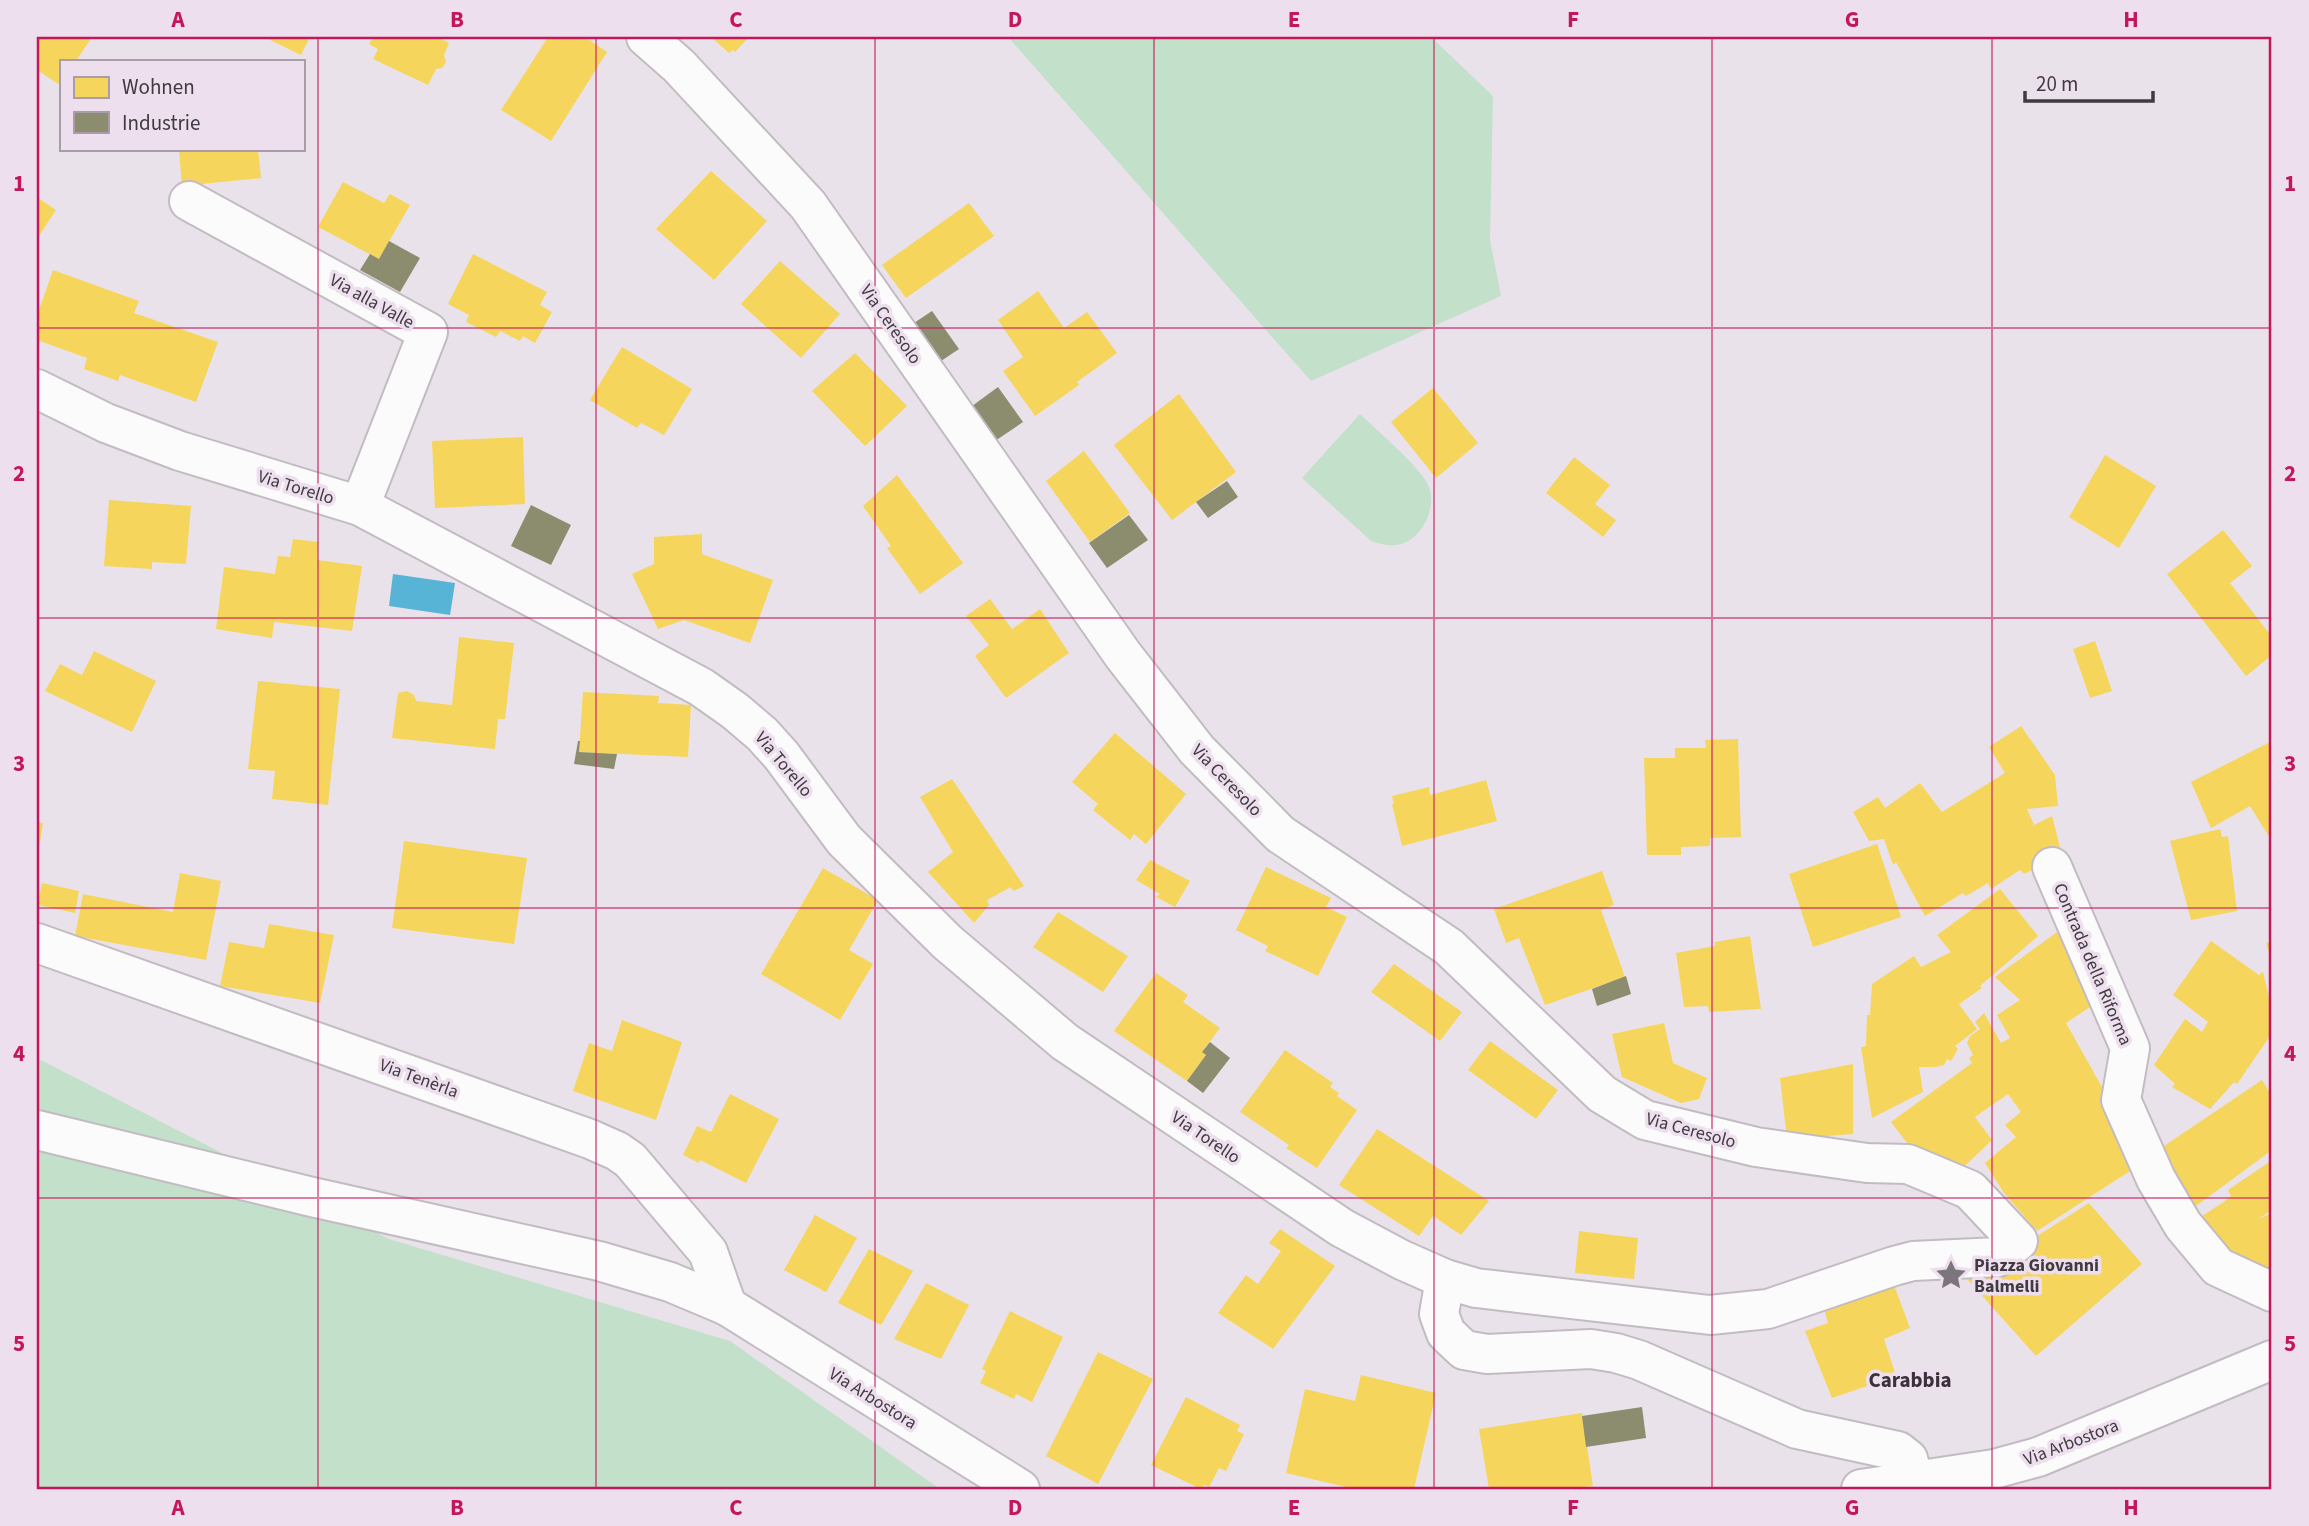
<svg xmlns="http://www.w3.org/2000/svg" width="2309" height="1526" font-family="'Source Sans 3',sans-serif">
<style>
.green{fill:#c3e0cb}
.water{fill:#58b4d6}
.homes{fill:#f6d55c}
.industry{fill:#8c8c6e}
.lines{fill:none;stroke-linecap:round;stroke-linejoin:round}
.minor-casing{stroke:#c2bcc2;stroke-width:42}
.minor{stroke:#fcfbfc;stroke-width:38}
.grid{fill:none;stroke:#c2185b;stroke-width:2;stroke-opacity:0.55}
.labels{text-anchor:middle;stroke-width:7;stroke-linejoin:round;paint-order:stroke}
.street-label{font-size:18px;fill:#403b40;stroke:#eddfed}
.poi-label{font-size:18px;font-weight:bold;fill:#403b40;stroke:#eddfed;text-anchor:start}
.quarter-label{font-size:21px;font-weight:bold;fill:#3c313b;stroke:#eddfed}
.neatline{fill:none;stroke:#c2185b;stroke-width:2.5}
.grid-label{font-size:23px;text-anchor:middle;font-weight:bold;fill:#c2185b}
</style>
<rect width="100%" height="100%" fill="#eae2ea"/>
<g class="green">
<path d="M1008 37H1431L1493 96 1490 240 1501 296 1311 381Z"/>
<path d="M1360 414C1376 430 1426 471 1430 490 1434 505 1427 525 1416 535 1403 548 1387 547 1371 541L1302 478Z"/>
<path d="M37 1058 389 1239 730 1341 940 1489H37Z"/>
</g>
<path class="water" d="M393 574 455 583 450 615 389 606Z"/>
<g class="homes">
<path d="M37 37H92L76 61H61L60 85 37 70Z"/>
<path d="M264 37H310L301 55Z"/>
<path d="M373 37H437L449 43 444 55 446 62 442 68 436 69 428 85 373 59 378 49 369 44Z"/>
<path d="M548 37H585L607 52 551 141 501 110Z"/>
<path d="M711 37H749L735 52 733 50 729 53Z"/>
<path d="M179 149H258L261 178 182 186Z"/>
<path d="M711 171 767 221 714 280 656 229Z"/>
<path d="M343 182 384 203 390 194 410 205 379 259 318 227Z"/>
<path d="M37 197 56 210 37 239Z"/>
<path d="M969 203 994 236 906 298 882 265Z"/>
<path d="M473 254 547 292 540 305 552 312 535 343 523 336 520 341 500 331 496 337 466 322 469 315 448 304Z"/>
<path d="M780 261 840 314 801 358 741 304Z"/>
<path d="M53 270 139 301 134 313 218 342 196 402 120 375 118 381 84 369 87 358 37 340V316Z"/>
<path d="M1038 291 1064 328 1087 312 1117 353 1077 382 1079 385 1035 416 1003 371 1023 357 998 320Z"/>
<path d="M622 347 692 389 664 435 641 423 637 428 590 400Z"/>
<path d="M855 353 907 406 865 446 812 391Z"/>
<path d="M1433 388 1478 443 1436 478 1391 422Z"/>
<path d="M1179 394 1236 472 1172 520 1114 445Z"/>
<path d="M523 437 525 504 435 508 432 441Z"/>
<path d="M1084 451 1130 513 1090 542 1046 481Z"/>
<path d="M2105 455 2156 486 2119 548 2069 517Z"/>
<path d="M1574 457 1610 485 1595 504 1616 520 1603 537 1546 493Z"/>
<path d="M897 475 963 563 920 594 887 548 891 546 863 506Z"/>
<path d="M109 500 191 506 186 564 152 562V569L104 566Z"/>
<path d="M2223 530 2252 566 2230 583 2272 637V655L2246 676 2167 574Z"/>
<path d="M702 534V554L773 580 750 643 684 620 658 629 632 574 654 564V537Z"/>
<path d="M293 539 318 542 317 560 362 566 352 631 274 622 272 638 216 629 224 567 275 574 278 556 290 557Z"/>
<path d="M990 599 1012 629 1040 609 1069 653 1006 698 975 656 989 645 966 616Z"/>
<path d="M459 637 514 643 505 719H498L495 749 392 738 398 693 407 691 414 695 416 701 452 705Z"/>
<path d="M2095 641 2112 691 2090 698 2073 649Z"/>
<path d="M94 651 156 681 132 732 45 691 60 664 82 675Z"/>
<path d="M258 681 340 689 328 805 272 799 275 771 248 769Z"/>
<path d="M583 692 659 696 658 703 691 705 688 757 579 752Z"/>
<path d="M2021 726 2055 775 2058 806 2027 809 2034 825 2052 816 2062 855 2024 874 2020 870 1991 889 1988 883 1966 896 1963 893 1925 916 1896 862 1893 865 1884 839 1869 841 1853 812 1878 797 1885 808 1920 783 1942 812 2005 773 1989 747Z"/>
<path d="M1115 733 1186 794 1146 844 1134 834 1130 840 1093 810 1098 804 1072 782Z"/>
<path d="M1738 739 1741 837 1710 838V846L1681 847V855H1647L1644 758H1675V748H1706L1705 740Z"/>
<path d="M2272 741V833L2268 835 2250 806 2211 828 2191 782Z"/>
<path d="M952 779 1024 886 1013 891 1011 887 987 900 989 905 974 923 928 872 953 852 920 797Z"/>
<path d="M1486 780 1497 821 1402 846 1392 804H1394L1392 796 1429 787 1430 795Z"/>
<path d="M37 822 43 823 38 856H37Z"/>
<path d="M2220 829 2222 837 2228 836 2237 911 2191 920 2170 841Z"/>
<path d="M404 841 527 858 514 944 392 928Z"/>
<path d="M1877 844 1901 917 1813 947 1789 874Z"/>
<path d="M1150 860 1190 881 1175 907 1156 897 1160 894 1136 880Z"/>
<path d="M1266 867 1331 898 1326 907 1347 917 1318 976 1265 951 1268 946 1236 930Z"/>
<path d="M823 868 878 900 849 950 873 964 840 1020 761 974Z"/>
<path d="M1602 871 1614 905 1601 910 1625 977 1545 1005 1519 938 1506 943 1494 909Z"/>
<path d="M180 873 221 881 206 960 75 936 83 894 173 912Z"/>
<path d="M42 883 79 891 75 913 38 905Z"/>
<path d="M2000 889 2038 936 1980 986 1982 988 1959 1004 1977 1029 1955 1046 1958 1049 1951 1061 1947 1059 1944 1065 1935 1067H1919L1923 1092 1872 1118 1861 1047 1866 1046 1867 1015H1870L1872 984 1914 956 1921 967 1951 952 1937 935Z"/>
<path d="M1058 912 1128 956 1103 992 1033 947Z"/>
<path d="M269 924 334 935 320 1003 220 986 229 942 264 948Z"/>
<path d="M2060 930 2105 997 2066 1023 2144 1162 2037 1231 2004 1193 1985 1163 2016 1137 2005 1125 2021 1112 2008 1094 1975 1117 1992 1140 1952 1178 1917 1156 1891 1122 1972 1063 1969 1058 1973 1055 1967 1043 1970 1036 1980 1029 1975 1022 1984 1013 2001 1043 2010 1038 1997 1015 2020 1000 1995 977Z"/>
<path d="M1750 936 1761 1009 1709 1012 1708 1006 1684 1007 1676 953 1715 946V942Z"/>
<path d="M2211 941 2259 975 2263 972 2272 1010V1033L2237 1084 2234 1082 2210 1109 2172 1087 2175 1084 2154 1065 2185 1019 2202 1032 2208 1022 2173 995Z"/>
<path d="M2272 941V962L2266 943Z"/>
<path d="M1394 964 1462 1012 1440 1041 1371 992Z"/>
<path d="M1156 973 1188 995 1183 1002 1220 1028 1202 1052 1206 1055 1187 1081 1114 1031Z"/>
<path d="M622 1020 682 1042 656 1120 573 1091 589 1043 612 1051Z"/>
<path d="M1664 1023 1673 1063 1707 1078 1699 1099 1681 1103 1622 1077 1612 1034Z"/>
<path d="M1490 1041 1558 1090 1536 1119 1468 1070Z"/>
<path d="M1285 1050 1333 1083 1330 1087 1339 1093 1337 1096 1357 1110 1317 1168 1286 1148 1289 1145 1240 1112Z"/>
<path d="M1853 1064V1134L1787 1139 1780 1078Z"/>
<path d="M2262 1080 2272 1096V1150L2196 1206 2158 1150Z"/>
<path d="M730 1094 779 1119 746 1183 700 1160 699 1163 683 1155 697 1126 711 1132Z"/>
<path d="M1377 1129 1489 1201 1461 1235 1433 1216 1419 1236 1339 1185Z"/>
<path d="M2272 1160V1210L2258 1219 2272 1213V1276L2260 1275 2190 1224 2225 1201 2231 1196 2228 1190Z"/>
<path d="M2089 1203 2142 1264 2036 1356 1968 1280Z"/>
<path d="M815 1215 857 1238 826 1292 784 1270Z"/>
<path d="M1280 1229 1335 1266 1273 1349 1218 1313 1246 1275 1258 1284 1281 1251 1269 1243Z"/>
<path d="M1579 1231 1638 1238 1634 1279 1575 1273Z"/>
<path d="M869 1249 913 1271 881 1325 838 1303Z"/>
<path d="M1891 1277 1910 1328 1884 1339 1896 1376 1832 1398 1805 1331 1828 1323 1822 1302Z"/>
<path d="M926 1283 969 1305 941 1359 894 1339Z"/>
<path d="M1010 1311 1063 1337 1032 1402 1016 1394 1014 1399 980 1383 986 1371 982 1369Z"/>
<path d="M1098 1352 1153 1379 1098 1484 1046 1456Z"/>
<path d="M1361 1375 1436 1393 1414 1489H1355L1286 1473 1305 1389 1355 1401Z"/>
<path d="M1186 1397 1240 1425 1237 1431 1244 1434 1226 1471 1219 1468 1209 1487 1204 1485 1201 1489 1151 1465Z"/>
<path d="M1582 1413 1593 1486 1569 1489H1489L1479 1429Z"/>
</g>
<g class="industry">
<path d="M389 241 420 258 400 292 360 270 370 254 379 259Z"/>
<path d="M932 311 959 349 932 367 905 329Z"/>
<path d="M998 387 1023 422 992 443 968 409Z"/>
<path d="M1227 481 1238 497 1208 518 1196 502Z"/>
<path d="M531 505 571 525 551 565 511 546Z"/>
<path d="M1129 515 1148 540 1107 568 1089 543Z"/>
<path d="M578 741H580L579 752 617 754 614 769 574 764Z"/>
<path d="M1626 976 1631 994 1597 1006 1592 989Z"/>
<path d="M1210 1042 1230 1058 1203 1093 1187 1081 1206 1055 1202 1052Z"/>
<path d="M1642 1407 1646 1438 1586 1447 1582 1416Z"/>
</g>
<g class="lines">
<defs>
<g id="minor">
<path d="M189 201 428 332 360 506"/>
<path d="M37 389 106 423 180 451 360 506 701 687 735 711 762 734 781 755 844 840 947 942 1065 1042 1342 1228 1402 1260 1445 1279 1476 1288 1710 1315 1768 1309 1894 1266 1913 1261 1998 1257 2018 1241 1970 1190 1908 1164 1867 1163 1756 1147 1645 1120 1602 1094 1449 947 1280 834 1197 750 1123 655 808 205 679 66 646 37"/>
<path d="M2052 867 2130 1048 2121 1100 2156 1179 2183 1225 2218 1267 2272 1292"/>
<path d="M37 943 590 1139 617 1151 630 1160 708 1252 727 1306"/>
<path d="M37 1130 312 1197 599 1261 670 1282 727 1306 1020 1489"/>
<path d="M1445 1279 1439 1314 1446 1333 1464 1350 1487 1354 1591 1349 1616 1353 1639 1360 1797 1429 1898 1451 1908 1459 1915 1483"/>
<path d="M1861 1489 1994 1469 2038 1457 2272 1360"/>
</g>
</defs>
<use href="#minor" class="minor-casing"/>
<use href="#minor" class="minor"/>
</g>
<path class="grid" d="M318 37V1489M596 37V1489M875 37V1489M1154 37V1489M1434 37V1489M1712 37V1489M1992 37V1489M37 328H2272M37 618H2272M37 908H2272M37 1198H2272"/>
<defs>
<symbol id="sight-bare" viewBox="-9 -9 18 18"><path d="M0-6L1.8-2.2L6-1.7L2.9 1.2L3.7 5.4L0 3.3L-3.7 5.4L-2.9 1.2L-6-1.7L-1.8-2.2Z" fill="#7c757c" stroke="#eddfed" stroke-width="2.5" paint-order="stroke"/></symbol>
</defs>
<g fill-rule="evenodd">
<use href="#sight-bare" x="1929" y="1253" width="44" height="44"/>
</g>
<g class="labels">
<g class="street-label">
<text transform="translate(372 301) rotate(29)" y="6">Via alla Valle</text>
<text transform="translate(891 324) rotate(55)" y="6">Via Ceresolo</text>
<text transform="translate(296 487) rotate(17)" y="6">Via Torello</text>
<text transform="translate(784 764) rotate(50)" y="6">Via Torello</text>
<text transform="translate(1227 780) rotate(46)" y="6">Via Ceresolo</text>
<text transform="translate(2093 964) rotate(67)" y="6">Contrada della Riforma</text>
<text transform="translate(419 1078) rotate(20)" y="6">Via Tenèrla</text>
<text transform="translate(1691 1130) rotate(15)" y="6">Via Ceresolo</text>
<text transform="translate(1206 1137) rotate(34)" y="6">Via Torello</text>
<text transform="translate(873 1398) rotate(32)" y="6">Via Arbostora</text>
<text transform="translate(2071 1442) rotate(-21)" y="6">Via Arbostora</text>
</g>
<g class="poi-label">
<text x="1974" y="1271">Piazza Giovanni<tspan x="1974" dy="21">Balmelli</tspan></text>
</g>
<g class="quarter-label">
<text x="1910" y="1387">Carabbia</text>
</g>
</g>
<rect width="2309" height="1526" fill="none" stroke="#eddfed" stroke-width="77"/>
<rect x="60" y="60" width="245" height="91" fill="#eddfed" stroke="#a89da8" stroke-width="2"/>
<rect x="74" y="77" width="35" height="21" fill="#f6d55c" stroke="#a89da8" stroke-width="2"/>
<text x="122" y="94" font-size="21" fill="#403b40">Wohnen</text>
<rect x="74" y="112" width="35" height="21" fill="#8c8c6e" stroke="#a89da8" stroke-width="2"/>
<text x="122" y="130" font-size="21" fill="#403b40">Industrie</text>
<path d="M2025 91v10h128v-10" fill="none" stroke="#403b40" stroke-width="3.5"/>
<text x="2036" y="91" font-size="21" fill="#403b40" stroke="#eddfed" stroke-width="5" paint-order="stroke">20 m</text>
<rect x="38" y="38" width="2232" height="1450" class="neatline"/>
<g class="grid-label">
<text x="178" y="27">A</text>
<text x="457" y="27">B</text>
<text x="736" y="27">C</text>
<text x="1015" y="27">D</text>
<text x="1294" y="27">E</text>
<text x="1573" y="27">F</text>
<text x="1852" y="27">G</text>
<text x="2131" y="27">H</text>
<text x="19" y="191">1</text>
<text x="2290" y="191">1</text>
<text x="19" y="481">2</text>
<text x="2290" y="481">2</text>
<text x="19" y="771">3</text>
<text x="2290" y="771">3</text>
<text x="19" y="1061">4</text>
<text x="2290" y="1061">4</text>
<text x="19" y="1351">5</text>
<text x="2290" y="1351">5</text>
<text x="178" y="1515">A</text>
<text x="457" y="1515">B</text>
<text x="736" y="1515">C</text>
<text x="1015" y="1515">D</text>
<text x="1294" y="1515">E</text>
<text x="1573" y="1515">F</text>
<text x="1852" y="1515">G</text>
<text x="2131" y="1515">H</text>
</g>
</svg>
